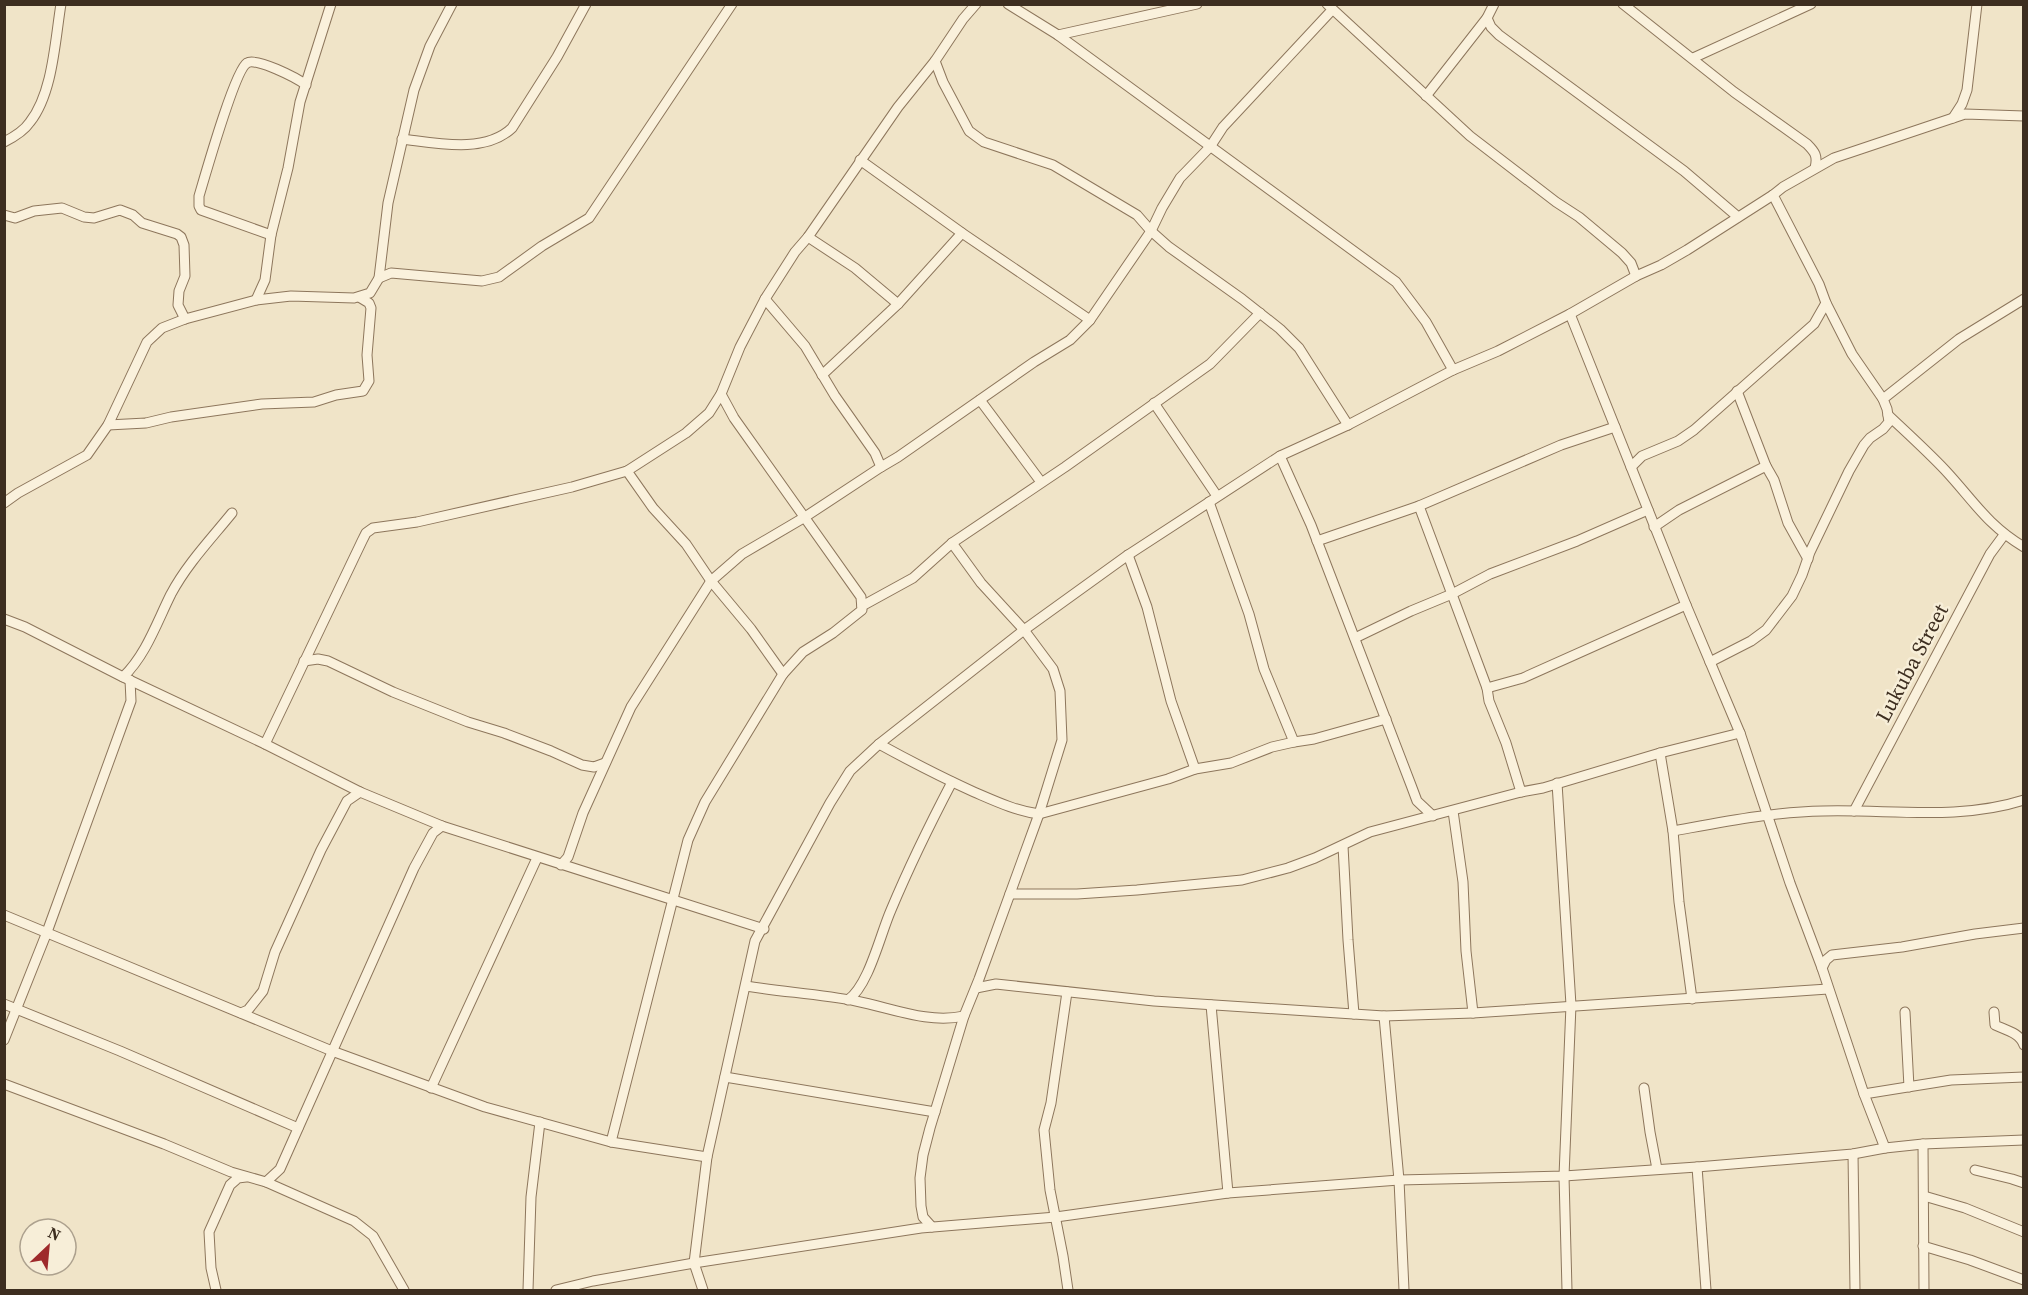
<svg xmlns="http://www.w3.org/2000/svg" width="2028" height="1295" font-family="'Source Serif 4',serif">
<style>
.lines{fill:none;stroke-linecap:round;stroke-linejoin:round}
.street-casing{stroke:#8d765c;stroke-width:11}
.street{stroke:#faf1dc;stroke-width:9}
.labels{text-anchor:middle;stroke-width:5;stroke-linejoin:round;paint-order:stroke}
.street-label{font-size:21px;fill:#3d2e20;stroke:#f7eed8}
</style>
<rect width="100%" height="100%" fill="#f0e4c8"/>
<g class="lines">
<defs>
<g id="street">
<path d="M1008 4 1058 35 1396 282 1426 322 1453 370"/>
<path d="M1327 4 1470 136 1556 202 1579 217 1622 253 1631 263 1636 276"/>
<path d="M1623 4 1734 92 1807 144C1815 152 1818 156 1815 168"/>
<path d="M1487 18 1491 27 1499 35 1684 171 1738 217"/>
<path d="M1058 35 1197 4"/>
<path d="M1693 58 1811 4"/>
<path d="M935 61 943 82 969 131 984 142 1053 165 1137 215 1151 231 1169 247 1242 299 1280 329 1299 348 1348 425"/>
<path d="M1426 96 1487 18 1494 4"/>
<path d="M1953 118 1962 104 1967 90 1977 4"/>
<path d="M402 139C436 143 485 154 512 128L557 57 586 4"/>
<path d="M4 142C14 137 24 131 30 122 53 93 55 40 61 4"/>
<path d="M860 160 962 233 1090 320"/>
<path d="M1773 195 1819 284 1826 303 1852 354 1883 399"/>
<path d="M4 215 15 218 34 211 62 208 84 217 94 218 120 210 133 215 142 223 177 234 181 237 184 245 185 276 179 291 178 305 185 319"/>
<path d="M271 235 201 210 199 206V196C205 176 235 70 247 63 256 57 297 78 306 85"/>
<path d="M808 237 855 268 898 304"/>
<path d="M379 278 391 273 482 281 499 277 542 246 589 218 732 4"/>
<path d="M765 299 805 346 835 396 875 453 881 467"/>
<path d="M256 300 265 280 271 235 288 168 300 102 331 4"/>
<path d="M1570 314 1686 605 1740 733 1790 883 1822 968 1864 1094 1885 1148"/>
<path d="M822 375 898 304 962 233"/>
<path d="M1737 391 1766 466 1774 480 1788 523 1808 559"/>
<path d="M980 400 1041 482"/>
<path d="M1154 403 1217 496"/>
<path d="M1888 415C1907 433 1927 451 1945 470 1973 500 1987 525 2024 547"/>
<path d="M108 425 146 423 171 417 262 404 314 402 336 395 363 391 369 381 367 355 371 308 369 303 359 297"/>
<path d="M1280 456 1311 525 1411 785 1417 801 1433 816"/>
<path d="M1631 467 1642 456 1678 441 1694 430 1814 324 1826 303"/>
<path d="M627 471 653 508 686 544 711 581 751 629 783 674"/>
<path d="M1209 502 1249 614 1264 669 1294 742"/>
<path d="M4 503 18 493 87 455 108 425 147 342 162 328 185 319 256 300 291 296 354 298 370 293 379 278 388 203 414 90 430 46 452 4"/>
<path d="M1419 506 1487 688 1489 701 1506 743 1521 792"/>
<path d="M1654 527 1679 510 1766 466"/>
<path d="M1317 541 1419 506 1561 445 1615 427"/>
<path d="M1128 555 1147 607 1171 701 1195 769"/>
<path d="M862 606 913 578 952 543 1065 467 1210 364 1260 313"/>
<path d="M4 619 25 627 123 677 265 744 360 792 442 826 764 929"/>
<path d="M1355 638 1411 611 1452 594 1490 574 1577 541 1648 510"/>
<path d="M304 661 318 659 328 661 393 692 468 722 504 733 551 751 582 765 594 767 605 763"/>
<path d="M1710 662 1751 641 1766 630 1792 596 1802 575 1810 552 1849 471 1864 445 1870 438 1883 429 1889 422 1887 409 1883 399 1959 339 2024 299"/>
<path d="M123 677C146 655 157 622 171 594 187 564 211 539 232 513"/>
<path d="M1487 688 1523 678 1686 605"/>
<path d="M265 744 362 541 366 533 373 528 417 522 572 487 627 471 686 433 709 413 721 394 740 347 765 299 795 252 808 237 898 107 935 61 963 19 976 4"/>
<path d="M879 744C910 761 941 777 974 792 995 801 1016 811 1039 814L1168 779 1195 769 1231 763 1272 747 1294 742 1314 739 1386 719"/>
<path d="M1660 753 1673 831 1679 902 1692 999"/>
<path d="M1557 783 1571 1005 1564 1176 1567 1290"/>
<path d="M1453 811 1463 882 1466 951 1473 1013"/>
<path d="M1854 811 1990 554 2004 535"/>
<path d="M1673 831C1723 822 1772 812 1823 811 1890 809 1958 821 2024 800"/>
<path d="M1343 846 1348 940 1354 1014"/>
<path d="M561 865 568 857 583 813 631 707 711 581 742 554 805 517 881 467 898 457 1034 362 1070 340 1090 320 1151 231 1162 208 1180 178 1210 147 1223 127 1332 10"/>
<path d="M1010 894H1077L1137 890 1242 880 1288 868 1315 858 1370 832 1521 792 1543 788 1660 753 1740 733"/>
<path d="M4 915 332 1051 485 1107 611 1142 707 1157"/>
<path d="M1822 968 1826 960 1832 955 1902 947 1975 934 2024 928"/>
<path d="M746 986C783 992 820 994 856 1001 892 1008 928 1024 964 1016"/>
<path d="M976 988 996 984 1154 1001 1384 1016 1473 1013 1828 989"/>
<path d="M1067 992 1051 1103 1044 1130 1050 1190 1063 1256 1068 1290"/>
<path d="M848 1000C869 985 880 935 891 910 909 867 930 824 952 782"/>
<path d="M4 1004 120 1051 298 1128"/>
<path d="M1211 1005 1228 1193"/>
<path d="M1905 1012 1909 1087"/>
<path d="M1994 1012 1995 1025C2006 1030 2020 1033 2024 1045"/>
<path d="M241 1013 248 1010 263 991 275 952 321 850 347 801 360 792"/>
<path d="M1384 1016 1399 1180 1404 1290"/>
<path d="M4 1040 47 932 131 701 130 680"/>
<path d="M725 1077 935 1112"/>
<path d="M4 1084 164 1144 231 1172 266 1182 354 1221 373 1236 404 1290"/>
<path d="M431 1088 537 858"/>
<path d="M1644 1088 1650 1132 1657 1169"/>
<path d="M1864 1094 1951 1080 2024 1077"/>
<path d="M611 1142 688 840 705 802 783 674 803 652 833 633 862 610 861 597 734 418 721 394"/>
<path d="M1923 1144 1924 1290"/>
<path d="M1853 1154 1855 1290"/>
<path d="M1697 1167 1706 1290"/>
<path d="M1975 1170 2012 1179 2024 1183"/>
<path d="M266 1182 280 1169 414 868 433 833 442 826"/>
<path d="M1924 1196 1965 1208 2024 1232"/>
<path d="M932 1227 923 1217 921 1206 920 1178 923 1155 930 1128 964 1016 979 979 1039 814 1062 740 1060 691 1053 669 1024 630 981 583 952 543"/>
<path d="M1923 1246 1970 1260 2024 1280"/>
<path d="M216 1290 211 1268 209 1232 230 1185 238 1178 246 1177"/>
<path d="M528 1290 531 1197 540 1122"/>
<path d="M556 1290 593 1281 694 1263 921 1228 1056 1217 1228 1193 1399 1180 1564 1176 1697 1167 1853 1154 1885 1148 1923 1144 2024 1140"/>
<path d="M703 1290 694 1263 707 1157 755 941 830 803 850 771 879 744 1024 630 1128 555 1280 456 1348 425 1453 370 1498 351 1570 314 1636 276 1661 265 1687 250 1773 195 1783 187 1834 158 1965 114 2024 116"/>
</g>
</defs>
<use href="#street" class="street-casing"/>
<use href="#street" class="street"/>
</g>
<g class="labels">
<g class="street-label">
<text transform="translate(1912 663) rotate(-62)" y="7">Lukuba Street</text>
</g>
</g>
<rect width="2028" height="1295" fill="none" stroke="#3d2e20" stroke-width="12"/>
<g transform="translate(48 1247) rotate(26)"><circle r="28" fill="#f7eed8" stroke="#ada18e" stroke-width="1.5"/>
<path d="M0-4.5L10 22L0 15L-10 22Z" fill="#9e2a2b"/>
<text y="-9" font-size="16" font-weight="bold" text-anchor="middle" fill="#3d2e20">N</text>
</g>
</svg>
